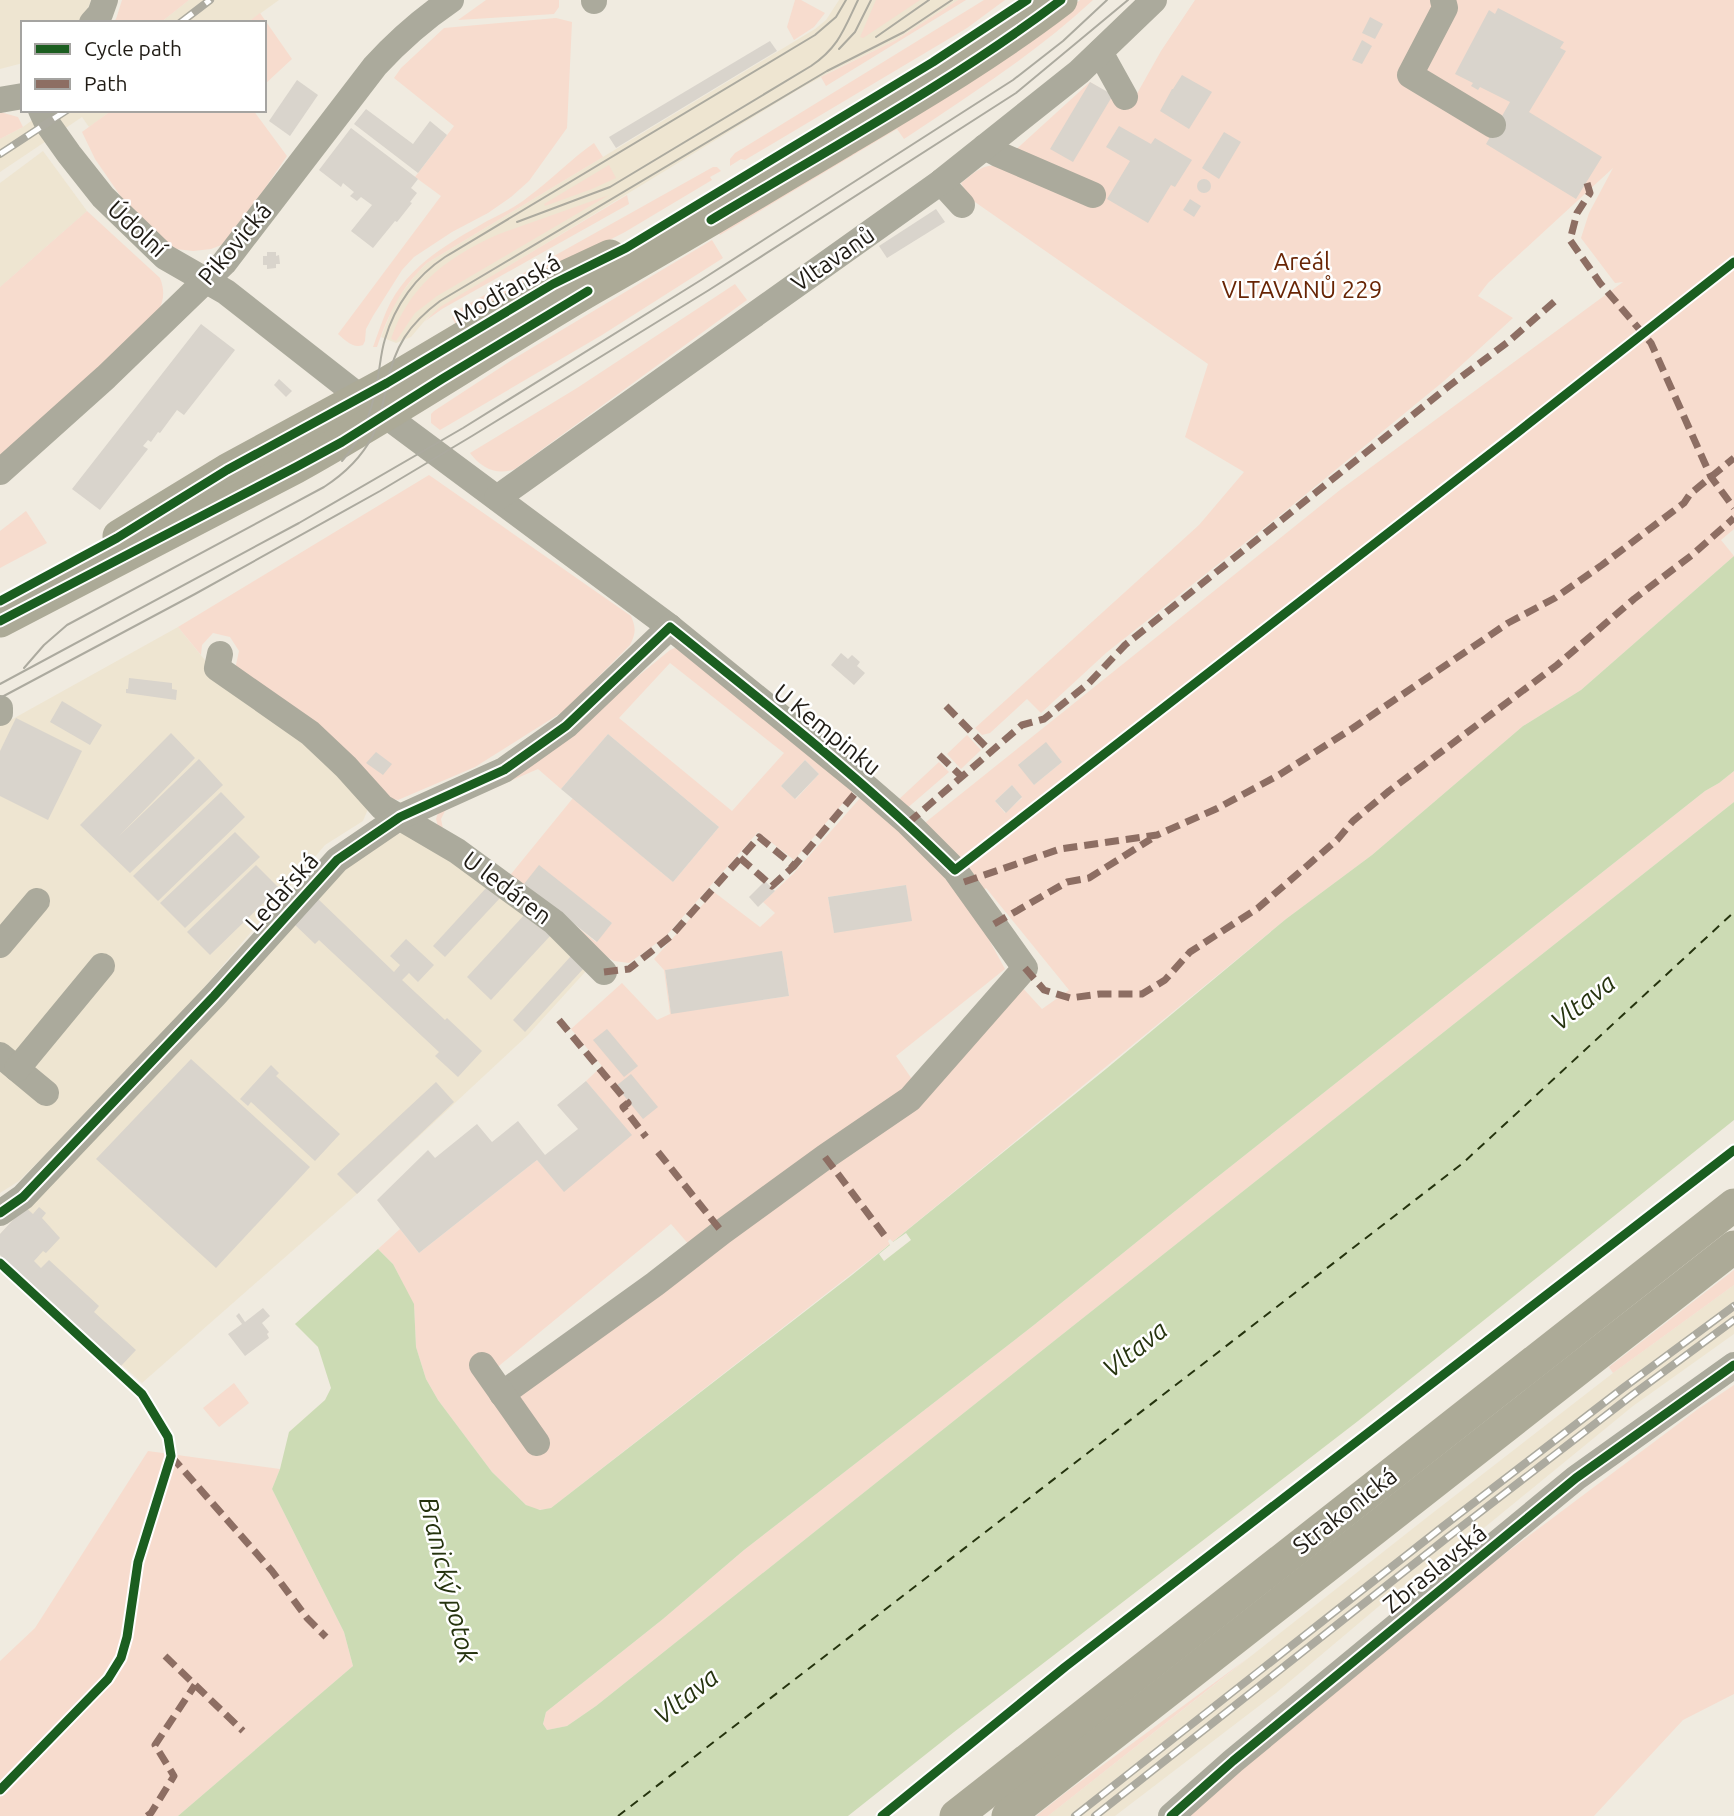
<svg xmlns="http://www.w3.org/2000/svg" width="1734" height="1816" font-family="Ubuntu,sans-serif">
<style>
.built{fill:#eee5d1}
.green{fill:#f7dcce;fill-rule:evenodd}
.water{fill:#ccdbb4}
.pier{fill:#f0ebe0}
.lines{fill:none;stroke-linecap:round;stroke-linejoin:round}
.ferry{stroke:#25330e;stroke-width:2;stroke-dasharray:9 7;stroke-linecap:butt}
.building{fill:#d9d4cc}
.minor{stroke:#abaa9c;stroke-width:26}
.major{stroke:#acaa97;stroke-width:33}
.tram{stroke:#acaa9f;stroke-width:2}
.rail-casing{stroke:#acaa9f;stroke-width:8}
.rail{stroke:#fff;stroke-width:5;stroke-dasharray:16;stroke-linecap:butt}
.quiet{stroke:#8d6e63;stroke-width:7;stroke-dasharray:14 7;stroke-linecap:butt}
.cycleway-casing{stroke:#fff;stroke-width:13}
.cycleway{stroke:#1b5e20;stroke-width:9}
.labels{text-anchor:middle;stroke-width:5;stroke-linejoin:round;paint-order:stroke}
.street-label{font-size:24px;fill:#1f1b14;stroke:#fff}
.park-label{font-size:24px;fill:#682505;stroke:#fff}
.water-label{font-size:26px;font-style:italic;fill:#25330e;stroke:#fff}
</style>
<rect width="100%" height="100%" fill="#f0ebe0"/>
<g class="built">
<path d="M0 0H91L86 14 77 23H23V63L0 69Z"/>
<path d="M189 0H279L247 23H160Z"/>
<path d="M839 0H958L896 40 836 69 801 88 481 283 427 318 411 337 396 343 381 337 395 302 416 274 427 263 815 29 826 20Z"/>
<path d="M46 110H112L89 127 82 117 0 172V139L23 127Z"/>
<path d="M43 151 87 211 0 287V183Z"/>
<path d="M178 627 221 680 311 738 368 809 363 821 325 845 157 1043 19 1181 0 1193V726Z"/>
<path d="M401 833 424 834 531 911 586 971 528 1035 357 1194 142 1383 0 1255V1234L345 867 384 837Z"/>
<path d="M1734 1285V1334L1633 1406 1457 1550 1416 1575 1276 1693 1115 1816H1048L1430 1515 1613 1373Z"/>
</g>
<g class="green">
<path d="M122 0H189L160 23H112L116 19Z"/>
<path d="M486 0H559V7L554 14 458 20Z"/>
<path d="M795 0H801L825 13 814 27 794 40 787 27Z"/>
<path d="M876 0H920L863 38 860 37Z"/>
<path d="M958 0H966L826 86 821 77 896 40Z"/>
<path d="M984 0H1005L967 28 745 160 741 159 730 166V159L735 153Z"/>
<path d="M1080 0H1093C1036 53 969 96 904 139L897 129 720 235 718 230 1020 45Z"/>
<path d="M1195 0H1734V529L1721 540 1734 556 1581 690 1523 726 1372 855 1286 919 890 1244 551 1508C542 1511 535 1510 526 1505L492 1472 438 1400 426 1379 416 1347 414 1305 393 1264 378 1249 400 1229 419 1253 537 1160 564 1191 631 1135 586 1081 602 1066 571 1029 622 983 657 1020 670 1014 664 970 654 959 714 892 760 927 775 913 763 902 794 873 861 797 906 838 1340 490 1623 282 1615 283 1581 238 1589 213 1613 168 1488 283 1478 296 1513 318 1444 381 1294 504 1106 653 1041 713 1027 699 990 733 982 735 975 728 1199 525 1244 472 1185 437 1208 364 962 193 965 190 961 183C972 175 982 163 998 166L1090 82 1130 106 1161 51ZM1046 743 1062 762 1034 785 1019 764ZM1012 785 1022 798 1005 813 995 801ZM906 885 911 921 834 932 828 897ZM986 888 1069 990 1042 1009 1020 985 925 1098 896 1056 1005 969 969 903ZM782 952 789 996 671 1013 665 970ZM671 1224 691 1247 505 1377 494 1370Z"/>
<path d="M260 13 292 59 264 85V23H247Z"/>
<path d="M556 18 572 22 567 128 529 181 511 197 488 213 452 232 414 257 402 270 373 316 366 329 365 341 363 345C353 349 345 340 338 334L441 196 415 177 454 126 394 78 401 68 444 28Z"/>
<path d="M112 110H253L287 156 233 235 224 244 211 249 193 251 176 249 141 226 95 159 82 132Z"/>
<path d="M0 112 18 117 23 127 0 139Z"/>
<path d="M594 143 603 157 427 263C400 289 389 313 377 347H373C377 336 381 324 386 312 405 267 446 245 487 221 501 214 516 207 528 197 551 180 571 159 594 143Z"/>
<path d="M609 165 616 178 592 189 545 206 544 204Z"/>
<path d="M713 167H717L721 171 710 177 712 180 625 232 551 270 457 326 452 318 454 312Z"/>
<path d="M609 195 437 296 415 313 396 341 391 339C409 285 449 256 499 234Z"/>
<path d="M627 195 629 204 442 309 424 322 440 307Z"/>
<path d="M87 211 160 278C165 291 164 300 158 312L0 459V287Z"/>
<path d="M712 240 723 258 602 335 440 430 431 423V414L434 411 515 358Z"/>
<path d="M735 284 747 300 515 469C497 476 481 468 470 453L577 388Z"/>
<path d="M429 475 631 616C636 628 636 633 630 645L564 711 475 767 398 800 385 797 234 674 239 651 230 637 213 633 202 645 201 655 178 627Z"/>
<path d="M26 511 47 543 0 568V531Z"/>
<path d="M677 647 856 788 794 860 758 832 665 937 629 963 614 961 597 951 438 827 436 819 438 813 531 764 670 650ZM670 663 784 753 732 811 619 718ZM608 734 719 827 673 882 573 798 507 879 443 829 441 819 445 811 451 807 538 769 561 789ZM805 760 819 774 796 799 781 786ZM539 866 612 923 596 942 524 885Z"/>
<path d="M967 735 981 750 961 769 947 754Z"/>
<path d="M939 762 949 772 905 810 896 802Z"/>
<path d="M1734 771V802L1059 1337 596 1706 567 1726 547 1730 543 1724 546 1712 663 1619 744 1550 1034 1325 1206 1186 1705 791 1719 783Z"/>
<path d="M1734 1270V1285L1613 1373 1609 1367Z"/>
<path d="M234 1383 249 1403 219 1427 203 1408Z"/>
<path d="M1734 1385V1694L1683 1720 1594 1816H1180L1442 1601 1698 1409Z"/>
<path d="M148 1451 280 1469 272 1489 344 1632 353 1666 178 1816H0V1661L35 1628Z"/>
<path d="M1248 1658 1048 1816H1036L1065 1793Z"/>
</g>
<path class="water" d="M1734 556V771L1719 783 1705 791 1206 1186 1034 1325 744 1550 663 1619 546 1712 543 1724 547 1730 567 1726 596 1706 1059 1337 1734 802V1120L1358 1421 954 1732 848 1816H178L353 1666 344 1632 272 1489 280 1469 289 1432 325 1400 331 1388 318 1347 295 1324 378 1249 393 1264 414 1304 416 1347 426 1379 438 1400 492 1472 526 1505 540 1510 551 1508 852 1275 1106 1069 1286 919 1372 855 1523 726 1581 690Z"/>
<path class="pier" d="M906 1233 911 1240 884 1261 879 1254 890 1245 888 1241 890 1239 893 1242Z"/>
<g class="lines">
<path class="ferry" d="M618 1816 1463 1163 1734 912"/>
</g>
<g class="building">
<path d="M1498 8 1564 42 1560 48 1566 51 1529 112 1602 157 1576 199 1486 144 1510 102 1480 87 1478 90 1471 86 1473 83 1455 74 1489 10 1495 14Z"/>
<path d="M1370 17 1383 24 1375 39 1362 33Z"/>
<path d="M1362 40 1372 46 1362 64 1352 60Z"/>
<path d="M770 41 777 51 616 148 609 137Z"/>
<path d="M1182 75 1212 92 1189 129 1160 111 1172 89H1173Z"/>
<path d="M297 80 318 95 290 136 269 121Z"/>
<path d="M1090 82 1113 95 1073 162 1050 149Z"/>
<path d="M366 109 413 144 430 121 447 135 418 173 354 124Z"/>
<path d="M1119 126 1151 144 1155 138 1192 160 1175 187 1171 185 1148 223 1107 199 1130 161 1106 147Z"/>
<path d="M351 128 418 179 411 188 417 193 410 202 412 203 397 222 395 221 373 248 351 231 372 205 361 197 357 201 350 196 354 192 343 183 341 187 319 170Z"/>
<path d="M1224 132 1241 142 1219 179 1202 168Z"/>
<circle cx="1204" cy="186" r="7"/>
<path d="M1190 199 1201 206 1194 217 1183 210Z"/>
<path d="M936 209 945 222 887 258 879 246Z"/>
<path d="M267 252H276V256L279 255 280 264H276V268L267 269V265H263V256H267Z"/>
<path d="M201 324 235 350 184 415 177 410 160 433 158 432 151 442 148 440 143 446 148 449 100 510 72 489Z"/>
<path d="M279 379 292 391 286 397 274 385Z"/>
<path d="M841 653 848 659 852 655 860 662 857 666 865 673 854 685 831 665Z"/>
<path d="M129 678 172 683V689L177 690 176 700 126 693V689H128Z"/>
<path d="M62 701 102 725 90 745 50 722Z"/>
<path d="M16 718 82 751 48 820 0 796V751Z"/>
<path d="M171 733 195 758 119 836 199 759 223 785 130 873 80 825Z"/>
<path d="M608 734 719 827 673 882 561 789Z"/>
<path d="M1046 742 1062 762 1034 785 1018 765Z"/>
<path d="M376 752 392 764 383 775 366 763Z"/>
<path d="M805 760 819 774 795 799 781 786Z"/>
<path d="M1012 785 1022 797 1006 813 995 801Z"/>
<path d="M221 792 245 817 158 901 133 876Z"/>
<path d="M235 832 260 857 185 928 160 903Z"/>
<path d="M256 865 279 888 210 955 187 932Z"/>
<path d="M539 865 612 923 597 942 524 884Z"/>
<path d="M765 881 775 891 758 907 749 897Z"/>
<path d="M906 885 912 921 834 933 828 897Z"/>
<path d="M487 887 500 898 445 957 433 946Z"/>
<path d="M317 898 394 972 400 965 390 956 406 939 434 965 418 982 409 973 402 980 445 1020 447 1018 482 1051 458 1077 435 1056 439 1052 319 940 315 944 293 923Z"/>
<path d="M527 912 551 935 491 1000 467 977Z"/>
<path d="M782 951 789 996 671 1014 665 970Z"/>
<path d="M571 956 584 968 525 1032 513 1020Z"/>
<path d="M607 1029 638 1066 624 1077 593 1040Z"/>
<path d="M191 1059 310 1167 216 1268 96 1159Z"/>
<path d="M271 1065 279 1073 276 1076 340 1134 315 1161 251 1102 248 1106 240 1099Z"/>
<path d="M631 1074 658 1107 643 1119 616 1086Z"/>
<path d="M586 1081 632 1135 564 1192 537 1160 419 1253 377 1200 428 1150 435 1158 477 1124 492 1142 518 1121 545 1155 578 1129 557 1105Z"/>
<path d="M436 1082 454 1102 357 1194 337 1174Z"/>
<path d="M25 1207 33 1214 39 1207 46 1213 42 1218 60 1238 46 1253 43 1251 34 1261 41 1268 49 1260 99 1306 94 1312 136 1350 121 1366 0 1255V1234Z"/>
<path d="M263 1308 270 1316 262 1323 269 1332 267 1334 269 1338 245 1356 228 1334 242 1324 236 1316 239 1313 245 1322Z"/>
</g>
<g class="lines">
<g class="minor">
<path d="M594 0V1"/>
<path d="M1443 0 1445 8 1410 75 1493 125"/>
<path d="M92 23 100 14 105 0"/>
<path d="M1100 52 1125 97"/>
<path d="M0 100 23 96"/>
<path d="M41 110 47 123 69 154 103 197 165 257 226 292 360 397"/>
<path d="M985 147 998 154 1093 195"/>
<path d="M941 182 962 205"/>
<path d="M385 415 670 627 863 784 908 823 955 870 1025 968 910 1099 825 1157 722 1232 655 1284 502 1394"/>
<path d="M0 472 106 377 224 263 375 66C398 41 423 19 451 0"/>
<path d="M497 498 941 182 1079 72 1154 0"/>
<path d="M220 654 217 668 310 733 346 767 382 807 457 851 554 922 604 972"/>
<path d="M0 708V713"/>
<path d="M0 945 37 901"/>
<path d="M0 1055 46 1093"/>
<path d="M17 1069 102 966"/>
<path d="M0 1213 23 1197 214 996 337 860 400 817 504 770 566 726 670 627"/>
<path d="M482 1365 537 1443"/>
<path d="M1171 1816 1233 1761 1576 1478 1734 1365"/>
</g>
<g class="major">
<path d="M119 536 227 470 387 383 567 276 610 256"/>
<path d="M0 621 296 467C397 411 492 347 591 289 676 241 759 191 843 141 917 97 992 53 1061 0"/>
<path d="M956 1816 1734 1205"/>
<path d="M1008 1816 1734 1247"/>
</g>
<g class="tram">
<path d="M876 37 929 0"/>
<path d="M839 49 855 32 871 0"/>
<path d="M517 222 610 187 811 66C839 47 844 29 858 0"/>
<path d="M342 461C361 440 371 415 376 387 380 371 380 355 385 339 395 305 416 276 445 257L815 35 836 17 846 0"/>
<path d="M24 668 44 645 67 625 324 487C344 474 361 458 372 437 380 420 383 403 387 385 394 347 409 324 440 301L827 71 904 32 952 0"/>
<path d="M0 684 299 523 463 428 701 280 1013 80 1063 41 1107 0"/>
<path d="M0 698 195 594 380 491 472 436 709 290 1016 93 1128 0"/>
</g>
<defs>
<g id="rail">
<path d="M180 23 210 0"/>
<path d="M0 154 67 110"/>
<path d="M1075 1816 1441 1528 1623 1388 1734 1306"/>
<path d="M1095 1816 1448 1537 1631 1396 1734 1320"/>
</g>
</defs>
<use href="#rail" class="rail-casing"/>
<use href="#rail" class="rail"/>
<g class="quiet">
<path d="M1587 183 1590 193 1577 213 1570 240 1600 283 1651 343 1711 477 1734 508"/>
<path d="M946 706 991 752"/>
<path d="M939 755 961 776"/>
<path d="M908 823 1022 725 1044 719 1089 683 1125 645 1449 386 1508 342 1555 301"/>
<path d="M740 858 772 886 794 866"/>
<path d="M964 882 1060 849 1157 835 1216 809 1279 775 1353 728 1508 623 1555 598 1602 565 1684 503 1690 494 1734 458"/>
<path d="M994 924 1067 882 1089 878 1151 839"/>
<path d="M1025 968 1044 990 1070 998 1100 994H1142L1165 980 1190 952 1258 908 1337 840 1353 821 1389 791 1557 665 1634 599 1692 555 1734 518"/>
<path d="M604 972 629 969 671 936 759 837 794 866 863 784"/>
<path d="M559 1020 628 1103 623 1107 646 1137"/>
<path d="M658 1152 722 1232"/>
<path d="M825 1157 885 1236"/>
<path d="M171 1456 272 1571 307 1618 326 1637"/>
<path d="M165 1656 243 1731"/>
<path d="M147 1816 151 1813 174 1776 155 1745 195 1685"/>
</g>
<defs>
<g id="cycleway">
<path d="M711 220C829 149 951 83 1061 0"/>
<path d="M0 601 117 538 227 470 387 383 553 284 626 248 933 62 1027 0"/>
<path d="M0 621 296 467 342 442 442 379 588 291"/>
<path d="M0 1213 23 1197 214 996 337 860 400 817 504 770 566 726 670 627C767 705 866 782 955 870L1513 436 1734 262"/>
<path d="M0 1263 142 1394 168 1437 171 1456 138 1562 127 1637 121 1658 108 1679 0 1790"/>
<path d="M882 1816 1065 1667 1734 1150"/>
<path d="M1171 1816 1233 1761 1576 1478 1734 1365"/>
</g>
</defs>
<use href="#cycleway" class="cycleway-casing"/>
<use href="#cycleway" class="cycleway"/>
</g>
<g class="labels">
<g class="street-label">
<text transform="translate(137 229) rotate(43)" y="8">Údolní</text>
<text transform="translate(235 244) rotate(-50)" y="8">Pikovická</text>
<text transform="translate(833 259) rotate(-35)" y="8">Vltavanů</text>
<text transform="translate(507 290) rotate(-30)" y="8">Modřanská</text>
<text transform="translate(827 730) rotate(39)" y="8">U Kempinku</text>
<text transform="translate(507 888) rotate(37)" y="8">U ledáren</text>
<text transform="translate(282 892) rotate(-48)" y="8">Ledařská</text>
<text transform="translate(1345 1511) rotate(-38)" y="8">Strakonická</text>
<text transform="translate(1435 1569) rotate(-39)" y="8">Zbraslavská</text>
</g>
<g class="park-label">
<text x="1302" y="270">Areál<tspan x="1302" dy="28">VLTAVANŮ 229</tspan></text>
</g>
<g class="water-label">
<text transform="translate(1583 1002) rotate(-38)" y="9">Vltava</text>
<text transform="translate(1135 1349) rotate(-38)" y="9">Vltava</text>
<text transform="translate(448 1580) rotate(76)" y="9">Branický potok</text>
<text transform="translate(686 1696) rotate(-38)" y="9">Vltava</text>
</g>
</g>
<rect x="21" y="21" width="245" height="91" fill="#ffffff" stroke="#a5a4a1" stroke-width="2"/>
<rect x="35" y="44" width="35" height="10" fill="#1b5e20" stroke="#a5a4a1" stroke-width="2"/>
<text x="84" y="56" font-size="21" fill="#1f1b14">Cycle path</text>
<rect x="35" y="79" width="35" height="10" fill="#8d6e63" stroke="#a5a4a1" stroke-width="2"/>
<text x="84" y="91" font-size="21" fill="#1f1b14">Path</text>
</svg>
